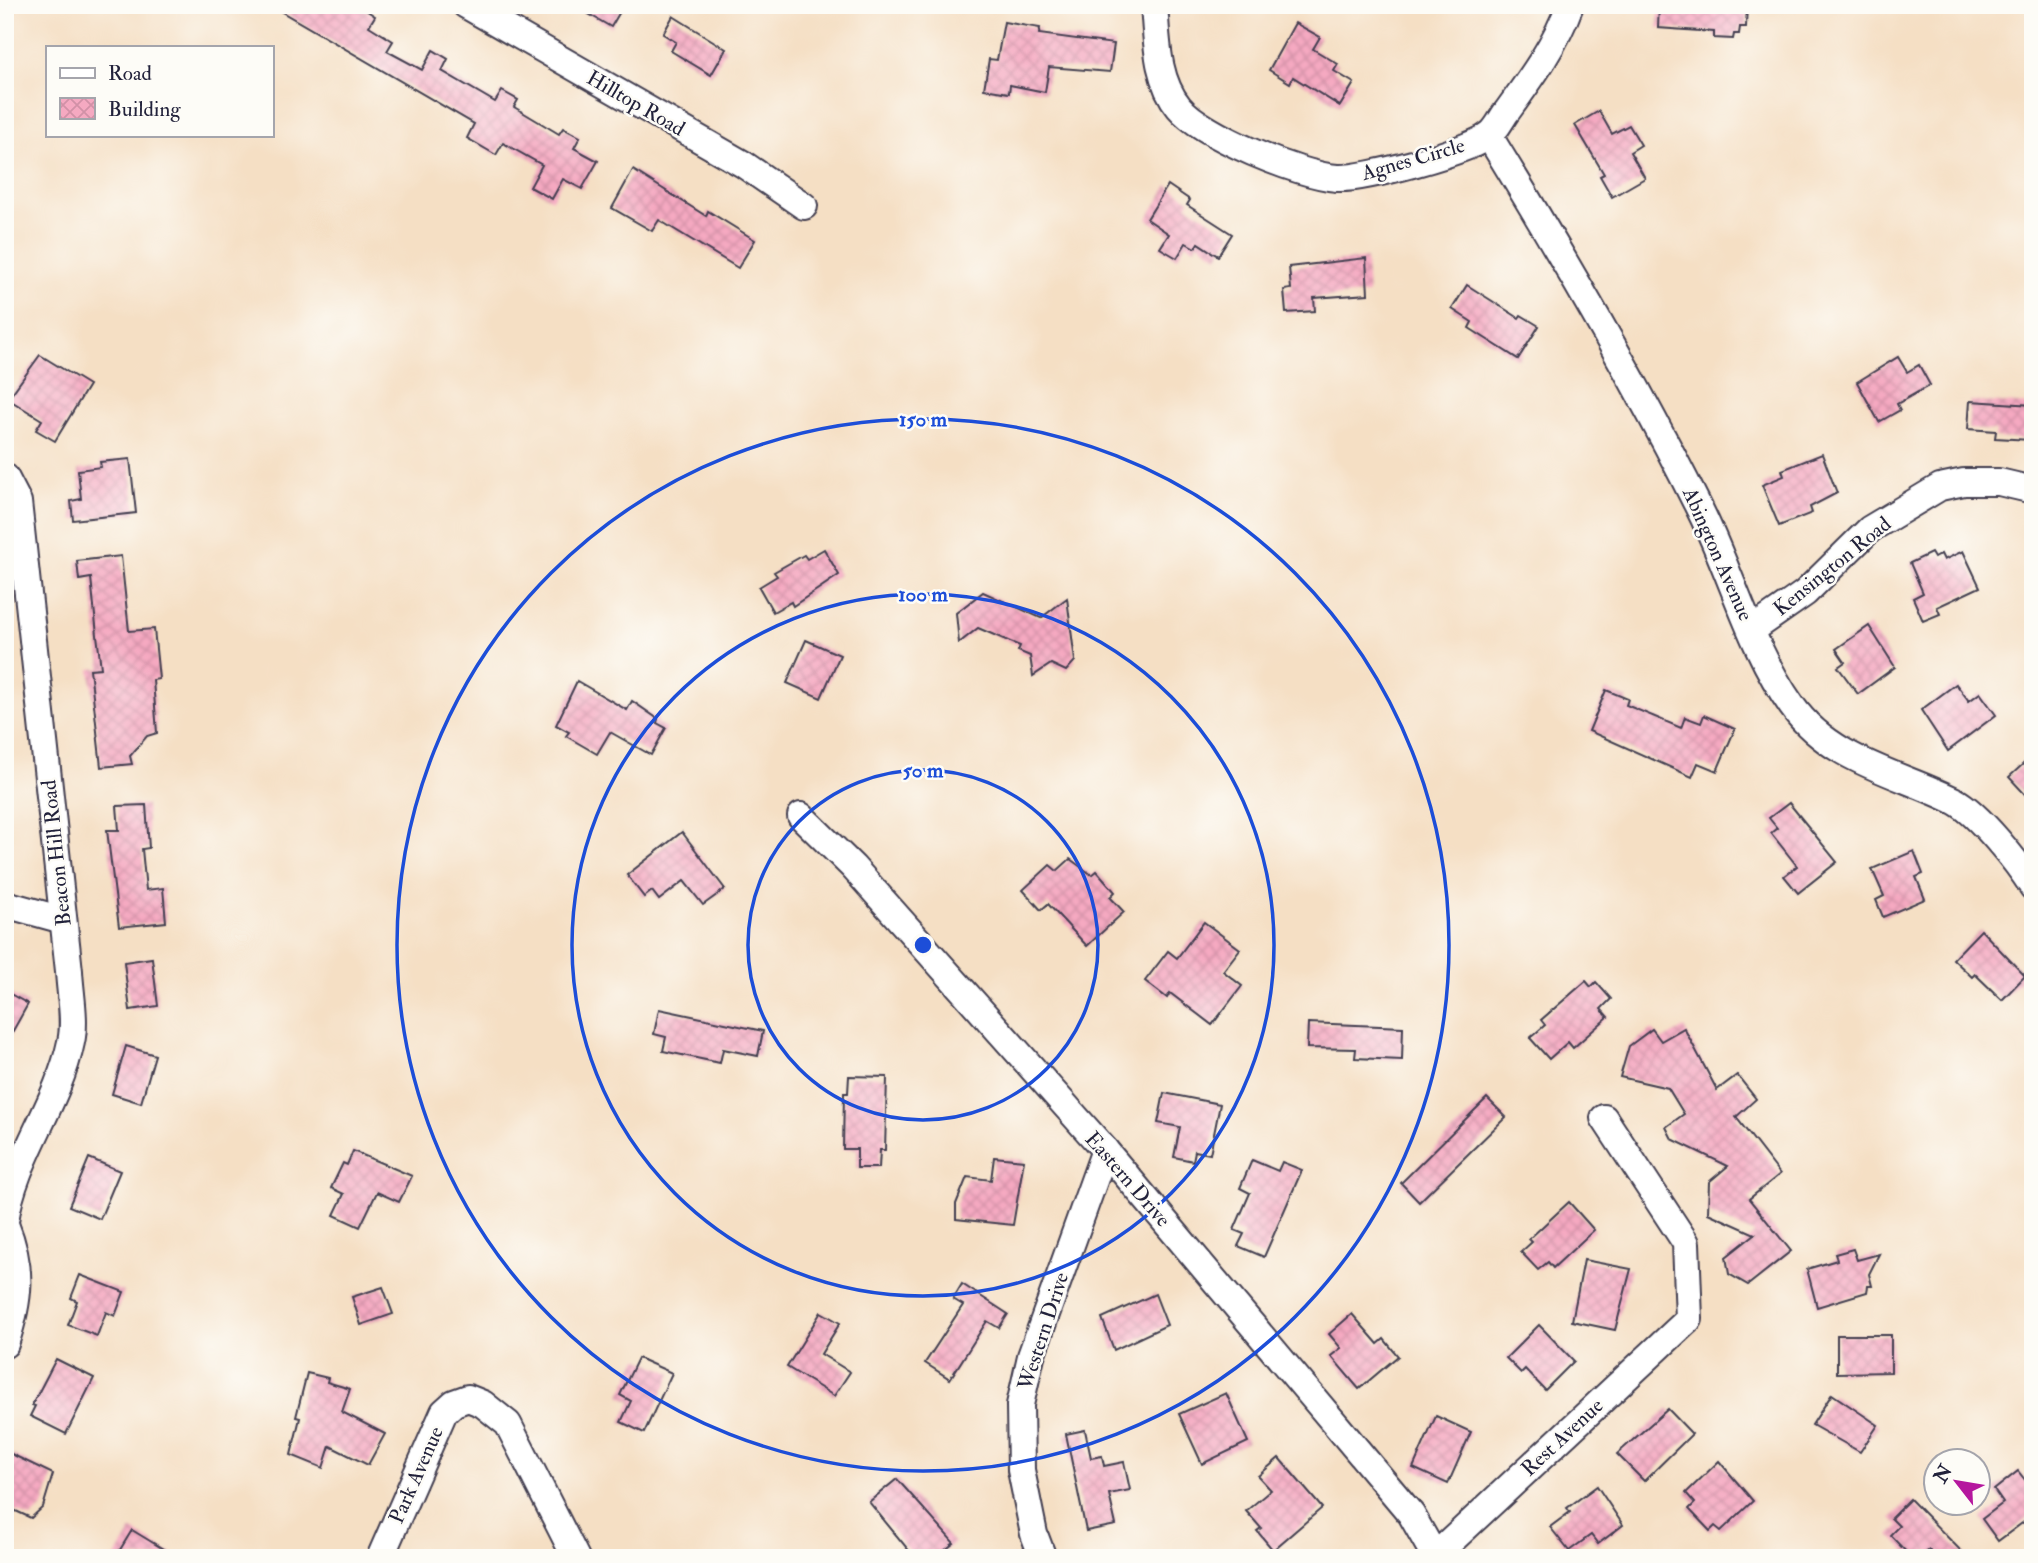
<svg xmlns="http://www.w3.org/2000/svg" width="2038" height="1563" font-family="'IM FELL Double Pica',serif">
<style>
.building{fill:url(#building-cross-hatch)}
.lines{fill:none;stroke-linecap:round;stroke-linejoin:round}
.minor-casing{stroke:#423e50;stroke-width:30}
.minor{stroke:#fff;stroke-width:26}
.ring{fill:none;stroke:#1d4ed8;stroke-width:3.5}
.labels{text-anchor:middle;stroke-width:5;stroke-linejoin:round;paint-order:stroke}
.street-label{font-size:21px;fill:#22223b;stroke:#fdfcf7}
.centre{fill:#1d4ed8;stroke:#fdfcf7;stroke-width:3.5}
.ring-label{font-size:21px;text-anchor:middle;font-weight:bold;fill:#1d4ed8;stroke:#fdfcf7;stroke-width:5;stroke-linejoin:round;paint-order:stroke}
</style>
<defs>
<pattern id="building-cross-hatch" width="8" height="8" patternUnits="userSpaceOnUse" patternTransform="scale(1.75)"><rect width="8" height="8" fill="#f5a9c1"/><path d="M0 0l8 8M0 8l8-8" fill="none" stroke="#d291a7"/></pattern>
</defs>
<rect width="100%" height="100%" fill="#fdfcf7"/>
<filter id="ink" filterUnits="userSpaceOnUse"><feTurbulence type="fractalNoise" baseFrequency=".0143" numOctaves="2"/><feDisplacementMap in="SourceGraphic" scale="14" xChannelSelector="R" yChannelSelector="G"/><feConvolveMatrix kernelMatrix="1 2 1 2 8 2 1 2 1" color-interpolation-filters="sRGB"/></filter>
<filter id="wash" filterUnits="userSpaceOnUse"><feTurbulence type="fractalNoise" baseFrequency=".00686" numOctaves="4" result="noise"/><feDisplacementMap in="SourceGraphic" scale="28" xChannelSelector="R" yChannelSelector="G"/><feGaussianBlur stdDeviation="1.57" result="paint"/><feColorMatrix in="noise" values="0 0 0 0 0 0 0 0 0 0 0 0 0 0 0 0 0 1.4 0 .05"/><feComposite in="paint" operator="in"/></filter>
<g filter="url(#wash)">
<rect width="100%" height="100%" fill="#f5dfc4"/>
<g id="blocks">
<g class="building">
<path d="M270 5H358L375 16 369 26 393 41 387 51 422 70 433 50 448 59 442 71 495 102 502 91 518 100 514 107 559 134 563 128 580 137 574 148 598 161 582 189 563 179 552 199 530 187 542 165 503 143 496 155 467 138 474 124Z"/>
<path d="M573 5H624L611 27Z"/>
<path d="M1659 5H1747L1746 27H1740L1739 34H1734L1733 39 1714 38V32L1658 28Z"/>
<path d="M673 16 726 49 711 75 671 51 676 42 663 34Z"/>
<path d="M1004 22 1040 28 1039 34 1114 44 1110 72 1049 67 1045 92 1010 85 1009 93 984 89 989 59 997 60Z"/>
<path d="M1295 23 1320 37 1313 49 1338 64 1334 71 1354 83 1340 106 1293 77 1290 83 1269 70Z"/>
<path d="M1599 111 1612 134 1629 125 1641 145 1630 152 1645 178 1612 197 1600 176 1604 174 1575 125Z"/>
<path d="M633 170 706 216 708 211 755 240 738 268 659 220 652 231 612 208Z"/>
<path d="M1168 185 1190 200 1187 205 1232 234 1218 256 1198 243 1195 248 1186 243 1177 258 1160 248 1169 234 1147 219Z"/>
<path d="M1366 258 1368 294 1314 298 1315 311 1286 313 1284 290 1291 289 1289 267Z"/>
<path d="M1467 285 1519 318 1521 315 1539 326 1518 359 1469 328 1472 322 1452 309Z"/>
<path d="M40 355 89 385 55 441 36 430 42 420 8 399Z"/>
<path d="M1898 357 1907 372 1919 365 1930 385 1897 404 1900 410 1879 422 1857 382Z"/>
<path d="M1970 401 2033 405 2031 440 1995 438 1996 431 1968 429Z"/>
<path d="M1822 454 1837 493 1810 507 1812 513 1779 526 1762 485 1784 476 1782 470Z"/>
<path d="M130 459 136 513 73 520 71 501 81 499 78 470 101 467 100 462Z"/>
<path d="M824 549 839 575 793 606 791 602 773 612 759 587 777 576 774 572 804 555 807 559Z"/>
<path d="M1963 551 1980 587 1937 607 1940 614 1923 621 1913 598 1923 593 1910 563 1931 553 1934 558 1941 554 1944 560Z"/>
<path d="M121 556 129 631 154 629 159 679 153 680 157 733 147 736 130 756 132 764 101 767 90 669 101 668 97 635 91 578 79 580 77 561Z"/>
<path d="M983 592 1041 618 1067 598 1075 661 1066 671 1051 664 1033 676 1030 656 1018 651 1020 646 978 628 959 643 956 613Z"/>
<path d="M1869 626 1895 667 1858 694 1838 667 1845 662 1836 649Z"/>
<path d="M806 640 840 655 821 698 787 683Z"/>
<path d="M577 681 627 710 632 701 658 719 657 723 666 728 651 755 610 732 597 754 566 736 569 732 556 725Z"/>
<path d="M1956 684 1969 701 1980 693 1996 715 1948 751 1921 710Z"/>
<path d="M1606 690 1628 699 1626 705 1681 728 1685 717 1701 723 1704 715 1735 729 1717 771 1698 763 1692 777 1589 731Z"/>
<path d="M2033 755V803L2009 777Z"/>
<path d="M1789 803 1837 862 1798 893 1784 876 1797 866 1771 833 1777 828 1769 818Z"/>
<path d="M146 805 149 848 142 849 146 890 163 888 166 922 119 927 107 830H119L117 806Z"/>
<path d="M682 832 725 889 703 905 684 881 659 900 652 891 644 897 627 875Z"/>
<path d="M1914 851 1923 874 1916 877 1925 899 1883 917 1876 900 1884 896 1872 869Z"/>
<path d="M1070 859 1092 875 1097 871 1115 892 1110 897 1124 912 1087 946 1048 904 1041 910 1023 890 1050 865 1057 871Z"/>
<path d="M1204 922 1240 949 1223 971 1242 986 1212 1025 1170 993 1167 998 1145 981 1168 951 1177 958Z"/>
<path d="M1981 930 2025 976 2002 1000 1975 974 1972 977 1953 959Z"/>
<path d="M152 958 158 1006 130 1010 124 962Z"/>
<path d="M1586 981 1591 987 1596 982 1611 999 1601 1009 1608 1017 1573 1048 1568 1042 1549 1059 1530 1038 1545 1025 1541 1020Z"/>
<path d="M5 991 28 1004 5 1045Z"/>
<path d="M659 1009 763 1031 758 1056 723 1049 720 1063 663 1051 666 1037 654 1034Z"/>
<path d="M1308 1023 1403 1027 1402 1060 1355 1058 1356 1049 1307 1048Z"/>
<path d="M1684 1028 1717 1090 1737 1075 1756 1099 1736 1117 1780 1174 1749 1199 1791 1251 1748 1285 1729 1274 1726 1257 1755 1234 1708 1213 1709 1182 1728 1166 1672 1139 1666 1127 1684 1114 1668 1088 1620 1077 1629 1046 1652 1029 1661 1041Z"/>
<path d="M126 1046 155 1055 141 1103 112 1094Z"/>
<path d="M849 1076 887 1077 885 1150H880L879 1168H857V1149H843L844 1093H848Z"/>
<path d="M1164 1093 1220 1104 1210 1154 1195 1151 1193 1161 1174 1157 1180 1127 1158 1123Z"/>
<path d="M1487 1098 1506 1117 1419 1202 1401 1183Z"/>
<path d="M353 1151 412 1176 399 1202 377 1192 360 1227 334 1215 344 1194 331 1188 343 1163 347 1165Z"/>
<path d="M994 1157 1024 1160 1013 1225 956 1219V1204L967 1177 991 1180Z"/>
<path d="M89 1158 120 1171 100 1219 69 1206Z"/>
<path d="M1252 1160 1278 1171 1282 1162 1302 1170 1264 1257 1238 1246 1244 1234 1234 1230 1250 1193 1240 1188Z"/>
<path d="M1569 1202 1594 1230 1553 1268 1548 1262 1538 1270 1521 1252 1532 1242 1529 1239Z"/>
<path d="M1853 1249 1857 1260 1879 1254 1869 1274 1872 1286H1868L1867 1292 1817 1307 1807 1269 1837 1260 1835 1254Z"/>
<path d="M1584 1260 1631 1269 1615 1330 1572 1321Z"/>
<path d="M80 1275 124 1292 115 1316 106 1312 97 1336 68 1325 77 1301 71 1298Z"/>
<path d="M962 1284 1008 1314 999 1328 987 1321 950 1379 925 1363 963 1305 953 1299Z"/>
<path d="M383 1287 393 1314 361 1325 352 1297Z"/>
<path d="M1155 1294 1167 1325 1114 1350 1102 1318Z"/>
<path d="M821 1312 840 1323 821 1354 850 1372 834 1396 787 1367Z"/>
<path d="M1352 1314 1378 1344 1384 1339 1398 1356 1359 1389 1331 1356 1341 1348 1329 1334Z"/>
<path d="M1539 1325 1574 1361 1545 1390 1525 1369 1521 1373 1506 1358Z"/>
<path d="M1837 1335H1891V1372L1837 1373Z"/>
<path d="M638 1358 672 1373 644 1433 621 1422 631 1401 620 1395Z"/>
<path d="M56 1359 94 1378 66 1434 30 1416 35 1406 32 1405Z"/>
<path d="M307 1373 328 1378 327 1382 350 1389 342 1412 385 1434 368 1465 330 1446 323 1468 291 1455 300 1418 296 1417Z"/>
<path d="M1226 1393 1248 1442 1202 1464 1179 1414Z"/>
<path d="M1832 1394 1878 1425 1860 1452 1812 1425Z"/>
<path d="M1668 1409 1692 1434 1644 1481 1617 1454Z"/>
<path d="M1436 1416 1471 1432 1448 1484 1413 1468Z"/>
<path d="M1085 1430 1091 1458 1102 1456 1104 1466 1124 1462 1130 1490 1109 1494 1116 1525 1086 1531 1066 1434Z"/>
<path d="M5 1451 53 1474 43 1507 31 1518 5 1506Z"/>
<path d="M1279 1458 1322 1508 1273 1550 1257 1531 1261 1528 1246 1511 1271 1490 1258 1476Z"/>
<path d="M1719 1461 1753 1501 1721 1531 1715 1526 1710 1531 1689 1509 1695 1503 1686 1493Z"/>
<path d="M2018 1471 2033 1490V1515L1998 1541 1982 1519 2003 1503 1994 1490Z"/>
<path d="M897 1479 954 1543 935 1558H915L869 1502Z"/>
<path d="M1597 1486 1623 1525 1598 1544 1591 1535 1569 1551 1550 1527 1570 1512 1567 1508Z"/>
<path d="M1910 1499 1968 1558H1937L1929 1550 1920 1558H1912L1890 1535 1899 1526 1891 1518Z"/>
<path d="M132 1530 178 1558H115Z"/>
</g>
</g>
</g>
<g filter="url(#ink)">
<use href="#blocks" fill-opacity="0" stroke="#423e50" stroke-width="2"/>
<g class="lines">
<defs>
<g id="minor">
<path d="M466 5 743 164 804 206"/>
<path d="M1154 5C1157 39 1156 79 1179 107 1203 136 1299 175 1337 178 1362 180 1470 151 1489 135 1497 130 1502 117 1508 110 1532 77 1556 44 1570 5"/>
<path d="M1489 136C1564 258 1636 381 1700 510 1732 574 1750 647 1792 706 1831 761 1899 773 1955 801 1979 814 2018 863 2033 887"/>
<path d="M5 477 18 502 69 971C70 993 76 1021 71 1042 58 1105 14 1158 5 1221"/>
<path d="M1752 630 1805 593 1870 529 1940 487 1964 482H1999L2033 490"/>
<path d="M801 816 853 867 1105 1150 1411 1514 1436 1558"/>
<path d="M5 904 63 920"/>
<path d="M5 1224C23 1269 20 1299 5 1344"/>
<path d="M1435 1556 1689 1319 1686 1243 1604 1118"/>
<path d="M380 1558 444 1412 454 1403 468 1398 483 1404 508 1424 576 1558"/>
<path d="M1043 1558 1034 1534 1021 1470 1020 1405 1031 1356 1105 1150"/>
</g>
</defs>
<use href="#minor" class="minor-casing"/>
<use href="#minor" class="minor"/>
</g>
</g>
<g class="ring">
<circle cx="923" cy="945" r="175"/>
<circle cx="923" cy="945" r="351"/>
<circle cx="923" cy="945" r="526"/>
</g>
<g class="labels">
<g class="street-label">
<text transform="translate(636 103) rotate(30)" y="7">Hilltop Road</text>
<text transform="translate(1413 159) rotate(-16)" y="7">Agnes Circle</text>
<text transform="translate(1718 554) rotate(66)" y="7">Abington Avenue</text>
<text transform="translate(1832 566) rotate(-39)" y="7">Kensington Road</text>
<text transform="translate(56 853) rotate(-96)" y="7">Beacon Hill Road</text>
<text transform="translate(1128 1179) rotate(49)" y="7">Eastern Drive</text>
<text transform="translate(1043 1331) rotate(-72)" y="7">Western Drive</text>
<text transform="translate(1562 1437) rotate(-43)" y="7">Rest Avenue</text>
<text transform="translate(416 1475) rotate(-66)" y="7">Park Avenue</text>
</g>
</g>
<circle cx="923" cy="945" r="10" class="centre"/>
<g class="ring-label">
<text x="923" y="426">150 m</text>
<text x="923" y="601">100 m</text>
<text x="923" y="777">50 m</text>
</g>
<rect width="2038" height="1563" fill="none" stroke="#fdfcf7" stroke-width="28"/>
<rect x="46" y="46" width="228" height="91" fill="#fdfcf7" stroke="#a5a5ac" stroke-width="2"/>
<rect x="60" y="68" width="35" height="10" fill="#ffffff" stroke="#a5a5ac" stroke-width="2"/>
<text x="108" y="80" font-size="21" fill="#22223b">Road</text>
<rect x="60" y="98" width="35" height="21" fill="url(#building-cross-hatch)" stroke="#a5a5ac" stroke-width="2"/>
<text x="108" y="116" font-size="21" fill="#22223b">Building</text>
<g transform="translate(1957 1482) rotate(301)"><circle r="33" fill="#fdfcf7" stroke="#a5a5ac" stroke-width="2"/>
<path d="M0-5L12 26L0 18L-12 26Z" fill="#b5179e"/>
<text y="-10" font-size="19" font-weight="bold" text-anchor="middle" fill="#22223b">N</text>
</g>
</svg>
